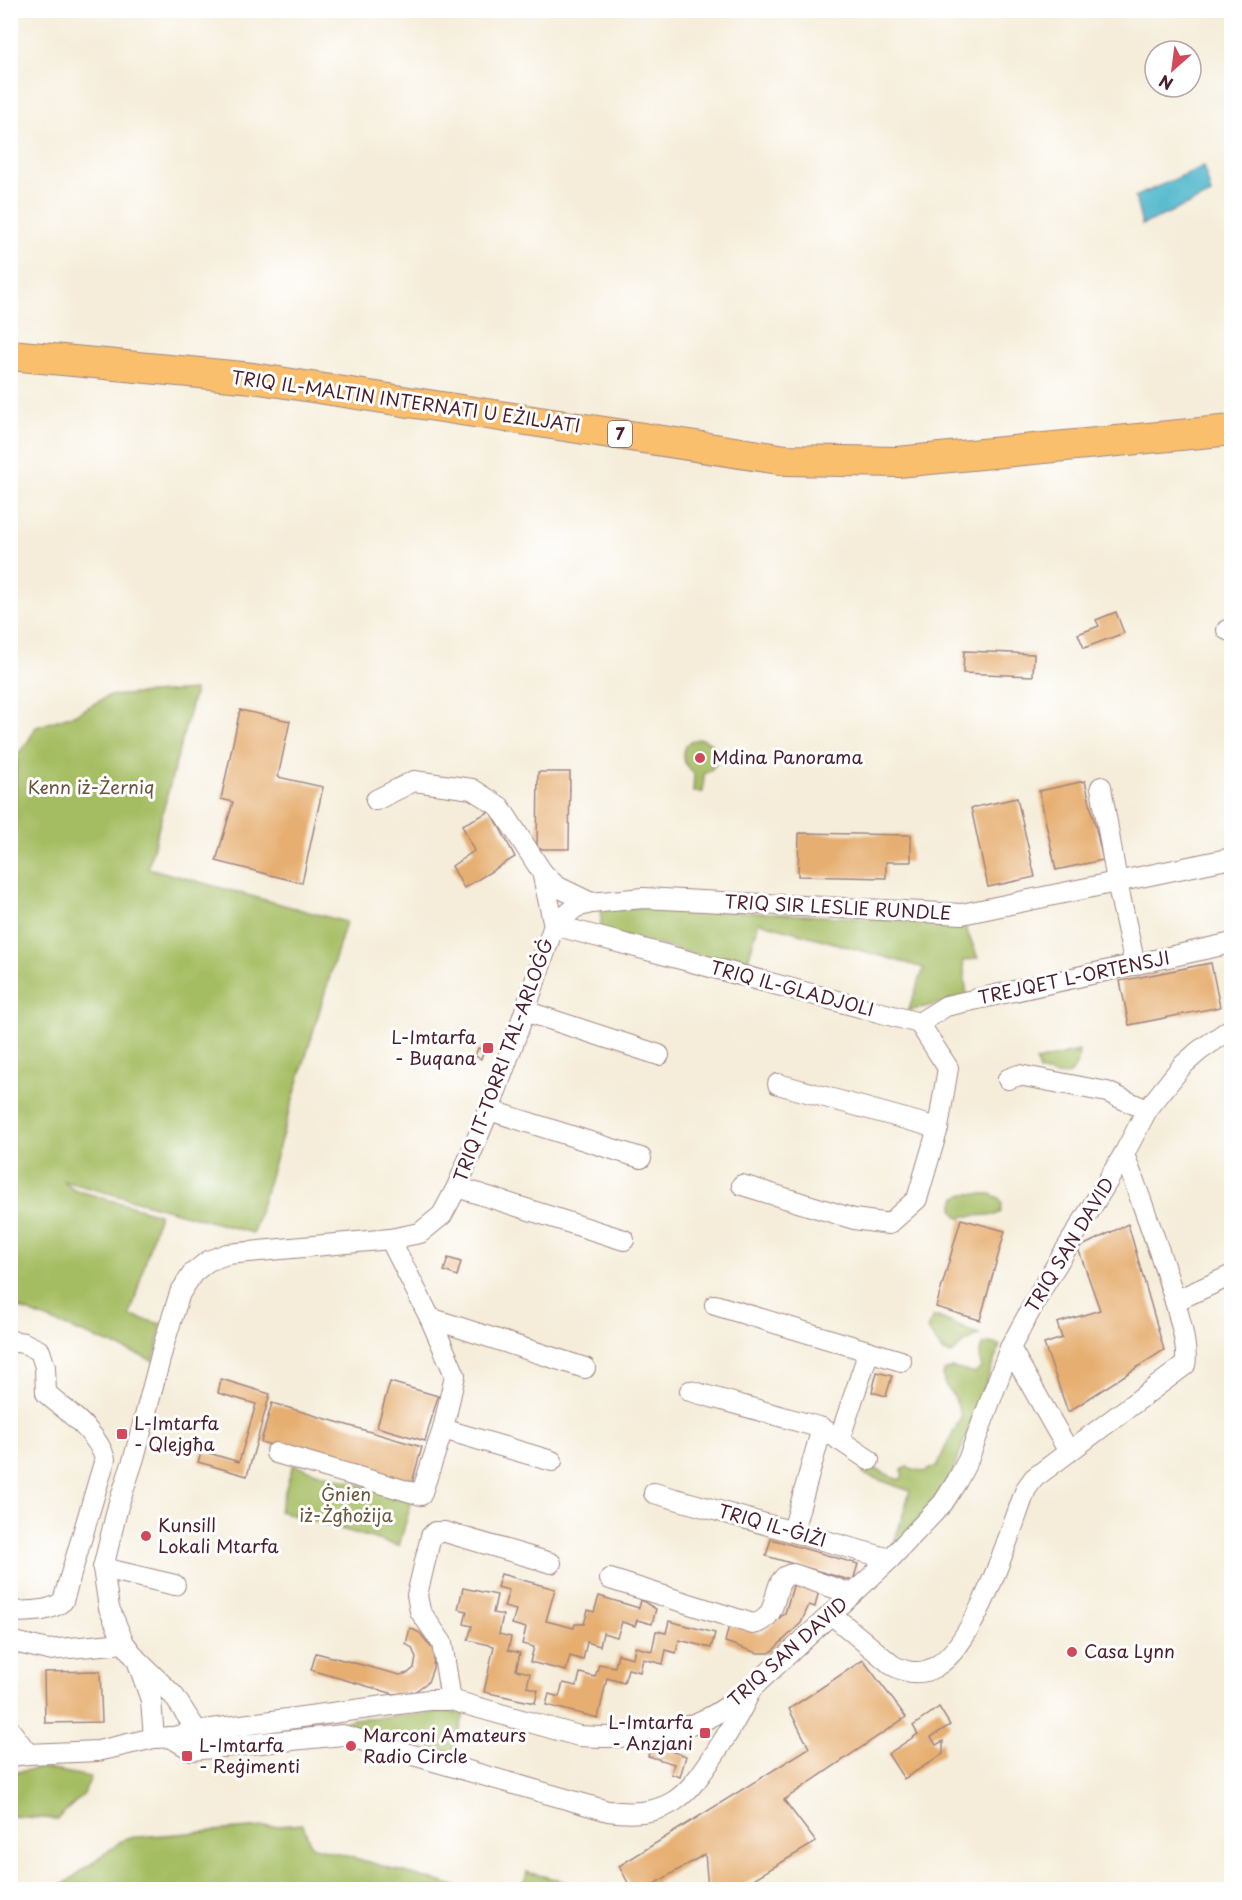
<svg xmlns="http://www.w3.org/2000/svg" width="1242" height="1900" font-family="'Playpen Sans',sans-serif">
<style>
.green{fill:#a5bd62;stroke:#786e46;stroke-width:1.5}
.forest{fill:#84a458;stroke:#676242;stroke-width:1.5}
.water{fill:#4cb5ca;stroke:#4b6a7a;stroke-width:1.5}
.building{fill:#e6ae6f}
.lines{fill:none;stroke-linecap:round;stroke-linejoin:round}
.minor-casing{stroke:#a08682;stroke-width:22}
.highway-casing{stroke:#a08682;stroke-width:32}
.minor{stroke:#fff;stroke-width:20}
.highway{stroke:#f9bf6d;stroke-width:30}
.poi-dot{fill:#d1495b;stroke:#fff;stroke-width:2}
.labels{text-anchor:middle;stroke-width:6;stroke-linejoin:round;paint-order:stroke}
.shield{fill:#fff;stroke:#80626b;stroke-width:1.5}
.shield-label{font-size:16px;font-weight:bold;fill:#4a1f2b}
.street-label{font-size:18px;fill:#4a1f2b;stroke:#fff}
.poi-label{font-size:18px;fill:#4a1f2b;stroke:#fff;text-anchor:start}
.park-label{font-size:18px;fill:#6a563e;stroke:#fff}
</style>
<rect width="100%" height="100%" fill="#fff"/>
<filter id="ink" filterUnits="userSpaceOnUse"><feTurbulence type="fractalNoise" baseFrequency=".0167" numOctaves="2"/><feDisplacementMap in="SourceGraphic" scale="12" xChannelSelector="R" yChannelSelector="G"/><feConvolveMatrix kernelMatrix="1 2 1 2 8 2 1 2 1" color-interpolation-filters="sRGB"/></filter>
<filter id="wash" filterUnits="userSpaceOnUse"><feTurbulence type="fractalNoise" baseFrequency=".008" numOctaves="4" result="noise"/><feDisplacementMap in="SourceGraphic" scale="24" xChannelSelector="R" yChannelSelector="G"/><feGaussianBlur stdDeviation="1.35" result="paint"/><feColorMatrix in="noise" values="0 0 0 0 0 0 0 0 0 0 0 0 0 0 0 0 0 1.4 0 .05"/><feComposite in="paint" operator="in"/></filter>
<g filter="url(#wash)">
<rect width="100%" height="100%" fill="#f5edd9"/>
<g class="green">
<path d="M195 690 148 868 346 922 253 1233 64 1181 72 1189 159 1214 130 1316 162 1324 154 1361 11 1305 10 909 17 755 27 743 36 727 76 714 108 696Z"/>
<path d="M702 739C722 746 722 766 704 774L703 792H693L694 774C678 761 679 739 702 739Z"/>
<path d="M658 907 964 924 978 958 963 961 967 997 908 1011 924 968 759 922 746 967 601 930V908Z"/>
<path d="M1079 1051C1076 1082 1063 1077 1039 1071L1036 1061Z"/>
<path d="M965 1194H991L999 1198 1002 1204 1001 1212 995 1215 965 1216 961 1219 957 1216 953 1209 956 1197Z"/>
<path d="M938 1317 979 1335 961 1345 952 1354 943 1352 927 1329 933 1318Z"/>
<path d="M989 1343 1000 1345 952 1474 937 1499 893 1547 910 1491 863 1474 865 1464 899 1480 903 1476 901 1470 907 1467 924 1472 938 1465C944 1447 954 1433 961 1416 959 1410 957 1403 954 1397 948 1387 941 1385 944 1371L952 1368 975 1373 981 1368 980 1352 983 1345Z"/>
<path d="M293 1465 412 1500 399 1546 279 1511Z"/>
<path d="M451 1712 464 1714 453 1753 341 1724 353 1719Z"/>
<path d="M42 1768 91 1777 84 1794 57 1819 11 1816V1773Z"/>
<path d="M303 1824 311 1846 465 1889H57L126 1838Z"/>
<path d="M527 1872 593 1889H523Z"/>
</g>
<path class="forest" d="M11 752 17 755 11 909Z"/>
<path class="water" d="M1204 166 1211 194 1142 225 1135 197Z"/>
<g id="blocks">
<g class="building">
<path d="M1116 612 1124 633 1084 648 1078 634 1099 626 1096 620Z"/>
<path d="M964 651 1034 654 1033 676 963 673Z"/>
<path d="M240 710 290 721 278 777 323 787 302 883 216 861 233 802 221 799Z"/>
<path d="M538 772H570L569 849H537Z"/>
<path d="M1085 781 1103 860 1056 870 1039 791Z"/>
<path d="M1017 798 1035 877 988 887 971 808Z"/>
<path d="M491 811 515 857 464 888 452 866 474 851 462 825Z"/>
<path d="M799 833 911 835V862H886V878L798 876Z"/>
<path d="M1211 963 1220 1007 1129 1025 1120 981Z"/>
<path d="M478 1048 484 1050 481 1059 475 1056Z"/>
<path d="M961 1219 1005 1231 980 1320 936 1307Z"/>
<path d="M1128 1224 1164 1350 1068 1412 1044 1344 1062 1338 1057 1323 1100 1310 1078 1248Z"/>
<path d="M448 1258 461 1262 457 1276 444 1271Z"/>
<path d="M877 1372 892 1376 886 1396 872 1392Z"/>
<path d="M221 1379 270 1394 247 1476 198 1462 202 1451 239 1462 256 1404 218 1393Z"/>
<path d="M390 1382 438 1396 425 1441 377 1427Z"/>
<path d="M272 1403 422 1447 411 1486 261 1442Z"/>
<path d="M771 1539 858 1564 853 1581 766 1556Z"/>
<path d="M501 1574 555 1589 546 1621 574 1628 575 1624H584L588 1610 594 1612 599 1596 639 1608 641 1600 656 1609 652 1624 637 1620 635 1626 622 1622 617 1637 603 1633 600 1646 587 1642 583 1660 570 1656 566 1671 530 1662 534 1647 522 1644 526 1628 512 1624 516 1610 504 1607 509 1590 497 1587Z"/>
<path d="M794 1583 819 1590 815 1607 809 1605 801 1623 770 1653H757L725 1642 729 1625 758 1633 763 1632 785 1613Z"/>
<path d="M463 1588 497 1595 493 1613 503 1615 499 1634 511 1637 508 1650 520 1653 516 1670 530 1673 527 1687 538 1690 535 1703 484 1692 494 1646 468 1640 472 1626 464 1624 467 1611 458 1609Z"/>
<path d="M669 1621 715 1633 711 1648 679 1640 676 1653 666 1650 663 1664 643 1659 640 1672 628 1669 624 1683 607 1678 598 1718 546 1705 549 1694 559 1697 563 1683 577 1686 580 1673 595 1677 599 1664 615 1667 618 1654 633 1658 635 1647 652 1651 656 1631 666 1633Z"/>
<path d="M410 1628 420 1633 434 1651 433 1668 428 1682 414 1692 394 1694 311 1670 316 1653 400 1675 408 1673 414 1668 416 1658 412 1648 406 1644Z"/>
<path d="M863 1660 906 1717 784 1800 816 1842 735 1890 708 1888 705 1854 644 1890H632L619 1866 809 1748 789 1709Z"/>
<path d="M100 1671 102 1722 45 1723 44 1672Z"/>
<path d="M939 1707 950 1725 931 1737 936 1745 943 1741V1754L904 1779 888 1754 918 1734 913 1726Z"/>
<path d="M651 1745 686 1756 680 1777 671 1774 674 1764 648 1756Z"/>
</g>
</g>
</g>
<g filter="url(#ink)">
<use href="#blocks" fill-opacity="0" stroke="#a08682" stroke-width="1.5"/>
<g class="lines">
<defs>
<g id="minor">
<path d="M1227 630 1232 631"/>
<path d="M1101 787 1117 882 1135 965"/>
<path d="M376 800 414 781 472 789 500 807 542 872 554 925"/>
<path d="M542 872 556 886 591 903"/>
<path d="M554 925 919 1023 948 1068 938 1128 917 1199 889 1224 854 1219 742 1185"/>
<path d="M554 925 576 907 591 903 643 898 962 914 1232 858"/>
<path d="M525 1011 659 1055"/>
<path d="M919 1023 946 1006 1232 943"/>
<path d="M1008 1079 1019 1075 1107 1092 1147 1110"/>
<path d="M778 1084 938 1128"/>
<path d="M489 1110 641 1158"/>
<path d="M457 1187 624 1240"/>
<path d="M1175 1301 1232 1275"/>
<path d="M715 1305 901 1361"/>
<path d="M430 1318 585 1368"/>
<path d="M10 1341 24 1343 40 1351 45 1367 46 1393C67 1412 97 1431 105 1459L63 1601C49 1613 28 1611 10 1612"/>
<path d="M1010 1348 1069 1452"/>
<path d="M690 1391 822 1428 869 1460"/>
<path d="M443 1429 552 1461"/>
<path d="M839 1440 869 1351"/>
<path d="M276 1453 421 1495 443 1429 455 1375 430 1318 390 1239"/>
<path d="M654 1493 890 1559"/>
<path d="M793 1531 822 1428"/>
<path d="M103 1568 175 1585"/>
<path d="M610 1579 753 1624C784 1619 768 1576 793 1574L852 1594"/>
<path d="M831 1614 892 1665C906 1673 921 1675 935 1667 977 1644 1009 1534 1026 1489L1034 1478 1185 1365C1194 1335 1137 1191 1124 1154"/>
<path d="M10 1641 48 1650 124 1643"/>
<path d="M138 1663 151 1700 154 1738"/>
<path d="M451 1700 442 1643 420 1611 417 1595 431 1536 435 1532H445L551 1563"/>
<path d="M10 1730 28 1754"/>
<path d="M197 1731 174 1696 137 1660 124 1643 109 1608 103 1568 118 1506 134 1458 165 1340 180 1293 193 1273 208 1261 227 1254 390 1239 420 1233 442 1215 457 1187 489 1110 525 1011 554 925"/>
<path d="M170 1737 192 1750 343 1735 608 1811C668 1819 686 1798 716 1752 729 1732 740 1713 750 1692"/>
<path d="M10 1756 28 1754 98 1751 154 1738 174 1737 197 1731 429 1700H451L579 1736C622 1739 669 1737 708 1718 724 1710 737 1700 751 1689L890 1559 943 1503 957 1481 968 1460 1010 1348 1043 1287 1124 1154 1147 1110 1182 1066 1199 1051 1232 1028"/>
</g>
<path id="highway" d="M10 355 253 378 786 460 898 462 1232 430"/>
</defs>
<use href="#minor" class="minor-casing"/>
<use href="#highway" class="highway-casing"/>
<use href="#minor" class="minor"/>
<use href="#highway" class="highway"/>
</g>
</g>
<g class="poi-dot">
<circle cx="700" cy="758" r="6"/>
<rect x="482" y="1042" width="12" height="12" rx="3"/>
<rect x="116" y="1428" width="12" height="12" rx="3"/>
<circle cx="146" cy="1536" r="6"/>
<circle cx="1072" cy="1652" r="6"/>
<rect x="699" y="1727" width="12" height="12" rx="3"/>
<circle cx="351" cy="1746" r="6"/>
<rect x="181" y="1750" width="12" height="12" rx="3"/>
</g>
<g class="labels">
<rect class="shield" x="608" y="421" width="24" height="26" rx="4.5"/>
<g class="shield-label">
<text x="620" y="440">7</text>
</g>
<g class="street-label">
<text transform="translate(406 402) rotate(8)" y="6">TRIQ IL-MALTIN INTERNATI U EŻILJATI</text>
<text transform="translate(838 908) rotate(3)" y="6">TRIQ SIR LESLIE RUNDLE</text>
<text transform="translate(1074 978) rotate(-12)" y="6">TREJQET L-ORTENSJI</text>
<text transform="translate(792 989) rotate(15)" y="6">TRIQ IL-GLADJOLI</text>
<text transform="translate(504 1060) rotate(-70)" y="6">TRIQ IT-TORRI TAL-ARLOĠĠ</text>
<text transform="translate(1070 1245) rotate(-59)" y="6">TRIQ SAN DAVID</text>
<text transform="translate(772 1526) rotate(16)" y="6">TRIQ IL-ĠIŻI</text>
<text transform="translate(788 1652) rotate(-42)" y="6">TRIQ SAN DAVID</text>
</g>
<g class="poi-label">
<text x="712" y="764">Mdina Panorama</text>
<text x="476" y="1044" text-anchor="end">L-Imtarfa<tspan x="476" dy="21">- Buqana</tspan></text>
<text x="134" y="1430">L-Imtarfa<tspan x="134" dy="21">- Qlejgħa</tspan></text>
<text x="158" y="1532">Kunsill<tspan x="158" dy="21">Lokali Mtarfa</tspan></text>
<text x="1084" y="1658">Casa Lynn</text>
<text x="693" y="1729" text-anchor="end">L-Imtarfa<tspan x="693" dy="21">- Anzjani</tspan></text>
<text x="363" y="1742">Marconi Amateurs<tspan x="363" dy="21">Radio Circle</tspan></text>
<text x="199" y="1752">L-Imtarfa<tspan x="199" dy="21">- Reġimenti</tspan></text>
</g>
<g class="park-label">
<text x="91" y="794">Kenn iż-Żerniq</text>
<text x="346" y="1501">Ġnien<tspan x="346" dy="21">iż-Żgħożija</tspan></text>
</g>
</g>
<rect width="1242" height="1900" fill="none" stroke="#fff" stroke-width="36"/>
<g transform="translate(1173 69) rotate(208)"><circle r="28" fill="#ffffff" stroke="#b7a5aa" stroke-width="1.5"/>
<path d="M0-4.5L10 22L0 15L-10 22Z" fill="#d1495b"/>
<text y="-9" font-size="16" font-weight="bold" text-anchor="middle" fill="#4a1f2b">N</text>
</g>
</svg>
